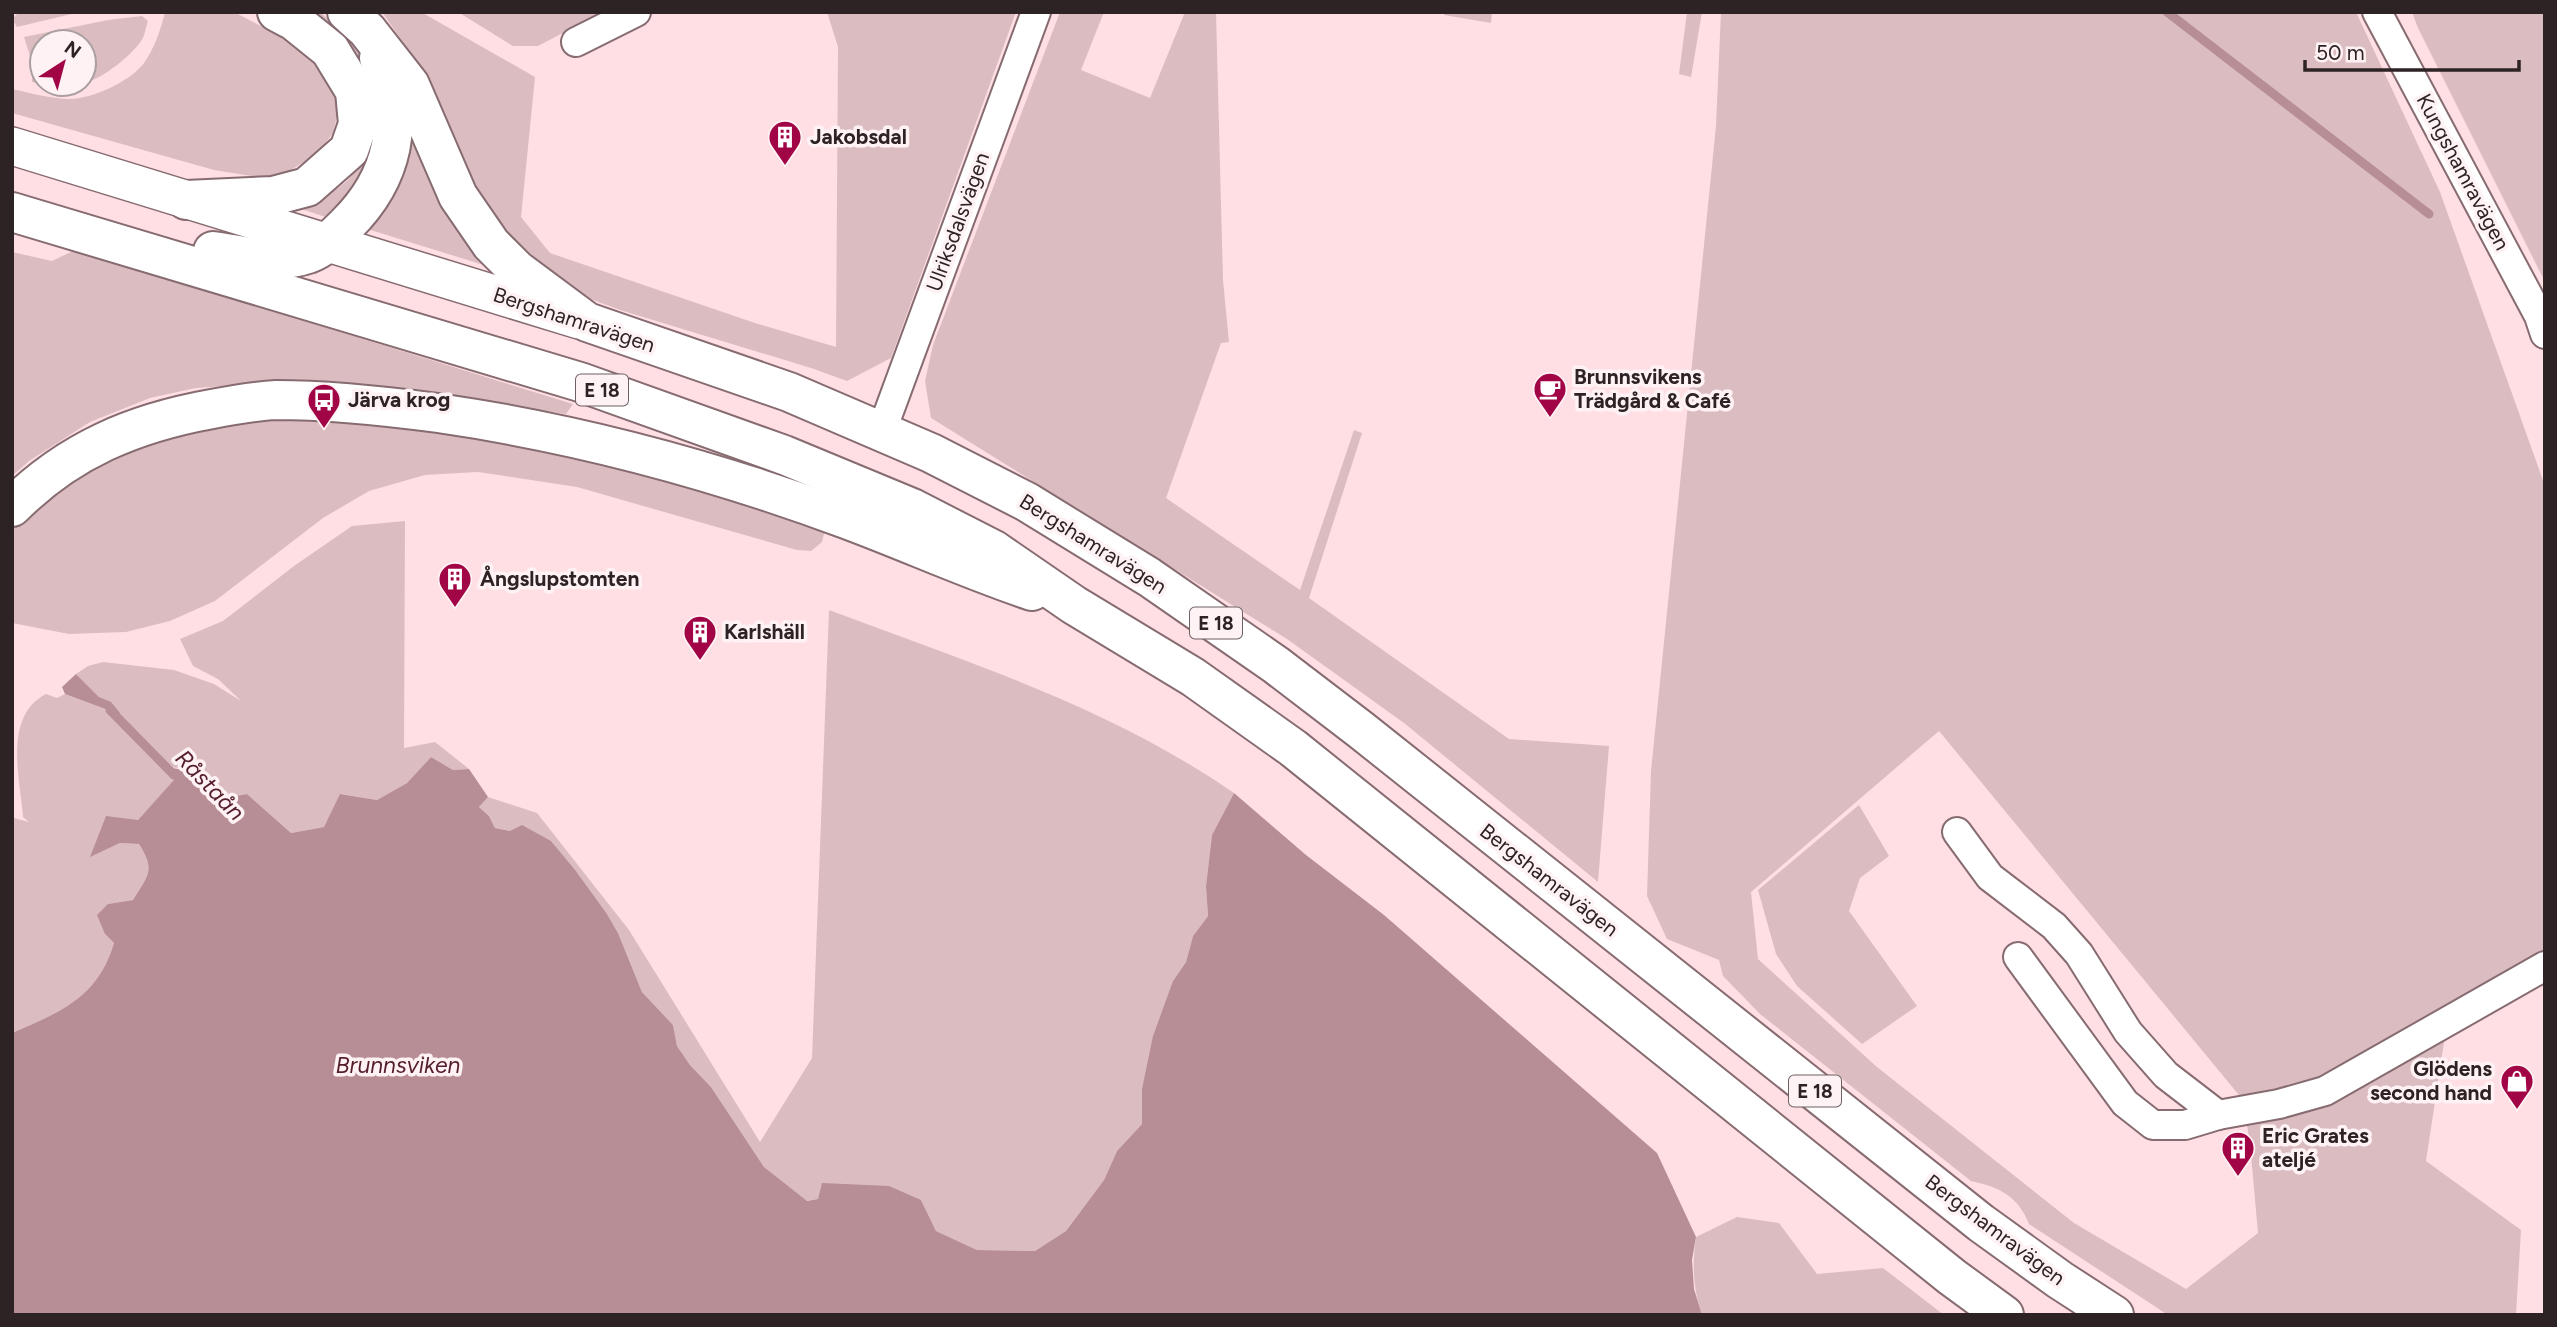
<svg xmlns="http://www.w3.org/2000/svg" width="2557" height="1327" font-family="Figtree,sans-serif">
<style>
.green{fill:#dbbdc1;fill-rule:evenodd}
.water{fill:#b78e95}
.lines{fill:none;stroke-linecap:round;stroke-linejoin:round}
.stream{stroke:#b78e95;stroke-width:9}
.minor-casing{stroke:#866b70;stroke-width:32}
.major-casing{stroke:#866b70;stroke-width:40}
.highway-casing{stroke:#866b70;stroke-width:42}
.minor{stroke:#fff;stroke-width:28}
.major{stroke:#fff;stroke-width:37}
.highway{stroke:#fff;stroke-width:38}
.labels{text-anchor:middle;stroke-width:7;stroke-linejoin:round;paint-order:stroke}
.shield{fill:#fff2f4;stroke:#6d6162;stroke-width:2}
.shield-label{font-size:19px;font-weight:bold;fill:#2e2324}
.poi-label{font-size:21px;font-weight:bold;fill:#2e2324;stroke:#fff2f4;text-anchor:start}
.street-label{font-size:21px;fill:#2e2324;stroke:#fff2f4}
.water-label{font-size:23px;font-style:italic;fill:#541e2b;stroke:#fff2f4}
</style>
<rect width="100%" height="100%" fill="#ffdfe4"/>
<g class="green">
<path d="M19 12H80L17 27 12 19Z"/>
<path d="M165 12H234L276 34 317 61 336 90 338 112 333 133 318 153 283 175 257 177 214 170 12 113V89C30 93 49 98 67 99 90 100 130 82 144 63 154 49 161 29 165 12Z"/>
<path d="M306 12H320L351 39 376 75 383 139 335 220 298 208C343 188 352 184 374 139Z"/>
<path d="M382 12H421L535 77 521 217 550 253 755 323 836 347 838 47 827 12H1016L891 358 847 381 811 368 620 310 569 291 490 223 414 58Z"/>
<path d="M458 12H603L538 46H513Z"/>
<path d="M1060 12H1104L1081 70 1150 98 1185 12H1216L1223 280 1229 342 1221 343 1166 498 1300 590 1354 430 1362 433 1309 598 1509 739 1609 746 1598 882 1404 723 1287 639 931 418 925 381 933 345Z"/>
<path d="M1444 12H1492L1491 23 1444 15Z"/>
<path d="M1687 12H1702L1691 77 1679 74Z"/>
<path d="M1721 12H2356L2440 192 2545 486V953L2450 1003 2426 1161 2521 1230 2516 1315H2168L2029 1224C2018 1196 1999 1187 1971 1181L1760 1014 1723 976 1719 960 1667 939 1647 896 1651 771 1716 126ZM1939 731 2243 1100 2250 1144 2258 1233 2186 1289 2074 1223 1877 1067 1758 959 1751 892Z"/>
<path d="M2412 12H2545V282L2418 28Z"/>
<path d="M142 16 148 21C146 27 145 33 143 38 134 54 101 80 84 83V42H42V83L32 82V62L24 37 108 20Z"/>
<path d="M409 115 503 271 364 228Z"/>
<path d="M75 250 573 404 566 414 426 393 265 383 196 388 150 398 90 422 29 461 12 476V252L52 261Z"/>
<path d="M260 419 376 421 529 446 680 480 825 530 822 542 811 551 797 550 577 487 478 472 425 475 369 491 323 518 215 601 170 621 126 632 69 634 12 623V531L54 487 117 450 189 427Z"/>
<path d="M405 521 404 748 435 742 469 769 453 770 431 757 407 783 377 800 341 794 324 827 291 833 247 794 227 799 205 770 167 767 175 780 138 820 91 856 120 843 139 844C156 871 148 875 133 900L108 904 105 934 114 943C98 997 61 1012 12 1033V830L14 818 29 822 23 817C20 778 3 716 46 694L57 698 65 694 108 710 117 717 111 703 99 697 76 674 88 666 103 662 174 670 214 684 241 701 218 679 193 666 180 639 223 621 294 566 352 526Z"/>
<path d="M829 610C968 662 1111 708 1234 793L1212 835 1206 886 1208 916 1193 936 1186 962 1173 981 1142 1089V1124L1117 1151 1104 1180 1066 1231 1035 1251 977 1250 936 1231 921 1200 818 1199 806 1201 764 1167 711 1087 690 1065 677 1046 673 1025 642 992 618 933 607 914 551 841 541 837 495 828 489 816 479 807 488 797 537 813 629 930 760 1142 812 1058Z"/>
<path d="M1859 805 1889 856 1860 878 1849 911 1917 1006 1862 1044 1797 986 1776 954 1758 890Z"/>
<path d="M1737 1217 1779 1223 1817 1274 1883 1268 1944 1315H1702C1693 1288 1692 1265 1696 1237Z"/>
</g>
<g class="water">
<path d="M76 674 99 697 111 702 120 713 116 718 108 710 65 694 62 687Z"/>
<path d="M431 757 453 770 469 769 488 797 479 807 489 816 495 828 510 831 522 825 551 841 575 870 607 914 618 933 642 992 673 1025 677 1046 690 1065 711 1087 764 1167 807 1201 818 1199 822 1183 889 1186 921 1200 936 1231 977 1250 1035 1251 1066 1231 1104 1180 1117 1151 1142 1124V1089L1153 1036 1173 981 1186 962 1193 936 1208 916 1206 886 1212 835 1234 793 1306 855 1384 915 1657 1153 1696 1237 1692 1260 1694 1289 1702 1315H12V1033C61 1012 98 997 114 943L105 934 97 915 108 904 133 900C148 875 156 871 139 844L120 843 90 857 106 816 138 820 174 780 167 767 178 769 189 764 205 770 227 798 247 794 291 833 324 827 340 794 377 800 407 783Z"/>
</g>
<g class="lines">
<g class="stream">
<path d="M2167 12 2429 214"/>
<path d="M110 710 174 775"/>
</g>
<defs>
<g id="minor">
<path d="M2377 12 2539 316 2545 334"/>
<path d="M576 42 636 12"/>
<path d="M881 433 1036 12"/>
<path d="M1957 832 1990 877 2054 926 2079 954 2128 1032 2166 1075 2218 1115 2185 1125H2153L2125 1103 2018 957"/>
<path d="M2218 1115 2279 1104 2325 1091 2545 966"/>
</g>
<path id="major" d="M12 146 579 320"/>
<g id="highway">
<path d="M347 12 367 30 410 85 458 196 491 244 517 270 587 322 789 392 931 453 1027 502 1149 577 1276 665 1361 730 1981 1223 2060 1280 2114 1315"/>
<path d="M186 200 273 196 307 187 349 150 358 124 355 91 330 50 294 21 277 12"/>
<path d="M12 212 580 382 784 455 912 508 994 550 1074 605 1193 677 1293 748 1952 1277 2004 1315"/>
<path d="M213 251C244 255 276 265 308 254 324 248 335 236 346 225 393 179 407 119 379 58"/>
<path d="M12 507C69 450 134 423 212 409 233 405 255 401 276 400 330 400 385 406 438 413 576 433 714 470 846 519 908 542 969 570 1032 591"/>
</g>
</defs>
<use href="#minor" class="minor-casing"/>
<use href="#major" class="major-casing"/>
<use href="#highway" class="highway-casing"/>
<use href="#minor" class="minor"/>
<use href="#major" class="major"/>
<use href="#highway" class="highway"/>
</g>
<defs>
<symbol id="building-pin" viewBox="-11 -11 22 30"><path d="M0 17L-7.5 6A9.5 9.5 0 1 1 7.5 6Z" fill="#a10545" stroke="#fff2f4"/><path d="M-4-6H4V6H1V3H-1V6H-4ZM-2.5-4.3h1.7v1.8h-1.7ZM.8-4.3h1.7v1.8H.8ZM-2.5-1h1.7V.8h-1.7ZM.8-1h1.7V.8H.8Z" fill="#fff"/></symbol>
<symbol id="cafe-pin" viewBox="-11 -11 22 30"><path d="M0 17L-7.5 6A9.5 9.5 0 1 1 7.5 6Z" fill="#a10545" stroke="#fff2f4"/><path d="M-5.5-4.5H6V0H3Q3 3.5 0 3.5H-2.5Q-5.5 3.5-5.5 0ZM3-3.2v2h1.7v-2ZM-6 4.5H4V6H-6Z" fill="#fff"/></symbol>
<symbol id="bus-pin" viewBox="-11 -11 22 30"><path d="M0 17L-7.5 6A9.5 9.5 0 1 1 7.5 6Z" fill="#a10545" stroke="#fff2f4"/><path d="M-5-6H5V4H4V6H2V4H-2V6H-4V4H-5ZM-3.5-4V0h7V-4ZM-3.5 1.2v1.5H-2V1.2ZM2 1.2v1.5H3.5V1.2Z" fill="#fff"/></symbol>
<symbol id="shop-pin" viewBox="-11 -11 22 30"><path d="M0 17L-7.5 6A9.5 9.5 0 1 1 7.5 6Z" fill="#a10545" stroke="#fff2f4"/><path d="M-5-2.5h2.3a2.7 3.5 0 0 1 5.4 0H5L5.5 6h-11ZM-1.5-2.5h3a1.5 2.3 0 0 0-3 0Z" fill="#fff"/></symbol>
</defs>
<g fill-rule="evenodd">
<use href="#building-pin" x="766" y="118" width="38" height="52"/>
<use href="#cafe-pin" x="1531" y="370" width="38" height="52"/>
<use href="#bus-pin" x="305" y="381" width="38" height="52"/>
<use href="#building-pin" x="436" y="560" width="38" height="52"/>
<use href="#building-pin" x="681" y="613" width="38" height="52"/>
<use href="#shop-pin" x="2498" y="1062" width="38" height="52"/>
<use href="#building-pin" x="2219" y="1129" width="38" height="52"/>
</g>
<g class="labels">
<g class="shield">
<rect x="576" y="374.5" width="52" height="31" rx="5"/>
<rect x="1190" y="607.5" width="52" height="31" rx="5"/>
<rect x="1789" y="1075.5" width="52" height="31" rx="5"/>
</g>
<g class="shield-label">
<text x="602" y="397">E 18</text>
<text x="1216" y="630">E 18</text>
<text x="1815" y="1098">E 18</text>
</g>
<g class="poi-label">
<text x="810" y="144">Jakobsdal</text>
<text x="1574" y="384">Brunnsvikens<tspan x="1574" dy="24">Trädgård &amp; Café</tspan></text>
<text x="348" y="407">Järva krog</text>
<text x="480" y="586">Ångslupstomten</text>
<text x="724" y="639">Karlshäll</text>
<text x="2492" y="1076" text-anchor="end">Glödens<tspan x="2492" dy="24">second hand</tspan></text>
<text x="2262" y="1143">Eric Grates<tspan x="2262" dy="24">ateljé</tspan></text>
</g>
<g class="street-label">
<text transform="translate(2463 172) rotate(62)" y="7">Kungshamravägen</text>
<text transform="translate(958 222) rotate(-70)" y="7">Ulriksdalsvägen</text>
<text transform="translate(574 320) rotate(18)" y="7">Bergshamravägen</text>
<text transform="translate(1093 544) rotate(32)" y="7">Bergshamravägen</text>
<text transform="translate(1549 880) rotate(38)" y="7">Bergshamravägen</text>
<text transform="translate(1995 1230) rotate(37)" y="7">Bergshamravägen</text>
</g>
<g class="water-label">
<text transform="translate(210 785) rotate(46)" y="8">Råstaån</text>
<text x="398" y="1073">Brunnsviken</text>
</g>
</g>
<rect width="2557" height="1327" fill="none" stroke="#2e2324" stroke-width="28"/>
<g transform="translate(63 63) rotate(36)"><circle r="33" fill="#fff2f4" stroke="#ab9fa1" stroke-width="2"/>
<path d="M0-5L12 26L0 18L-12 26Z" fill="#a10545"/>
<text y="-10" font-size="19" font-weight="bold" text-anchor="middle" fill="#2e2324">N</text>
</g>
<path d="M2305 60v10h214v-10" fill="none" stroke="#2e2324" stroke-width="3.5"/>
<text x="2316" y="60" font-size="21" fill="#2e2324" stroke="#fff2f4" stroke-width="5" paint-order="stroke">50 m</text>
</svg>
